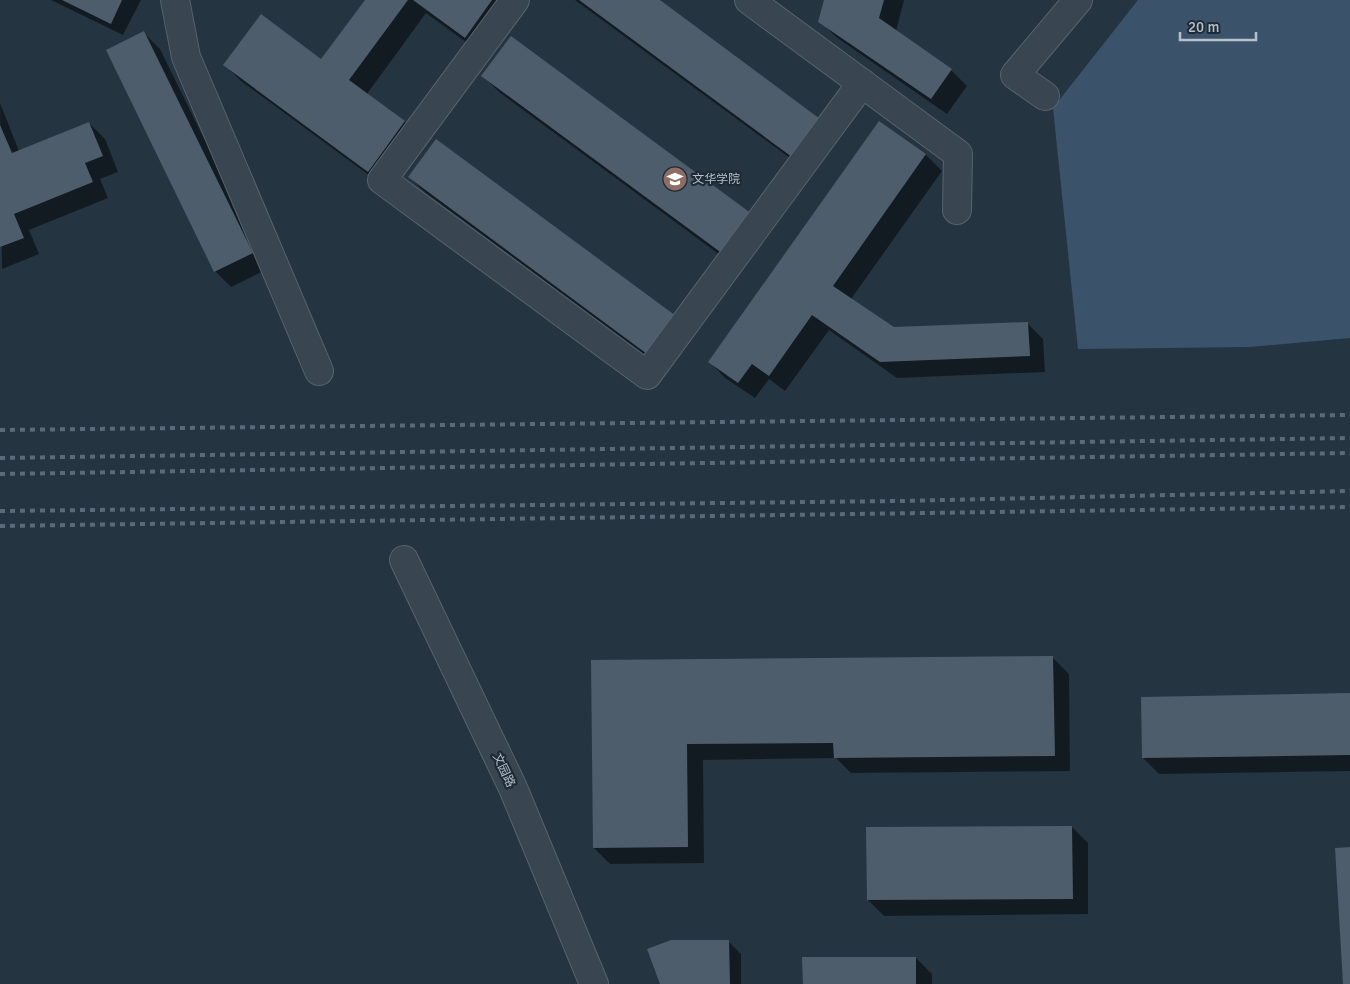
<svg xmlns="http://www.w3.org/2000/svg" width="1350" height="984" font-family="Signika,'Noto Sans SC',sans-serif">
<style>
.water{fill:#3a536a}
.shadow{fill:#0007}
.building{fill:#4e5d6c}
.lines{fill:none;stroke-linecap:round;stroke-linejoin:round}
.minor-casing{stroke:#57636e;stroke-width:30}
.minor{stroke:#394551;stroke-width:28}
.rail{stroke:#5b6a78;stroke-width:4;stroke-dasharray:5 5;stroke-linecap:butt}
.labels{text-anchor:middle;stroke-width:4.5;stroke-linejoin:round;paint-order:stroke}
.poi-label{font-size:12px;fill:#b6c0cb;stroke:#1e2a36;text-anchor:start}
.street-label{font-size:12px;fill:#b6c0cb;stroke:#1e2a36}
</style>
<rect width="100%" height="100%" fill="#253441"/>
<path class="water" d="M1138 0H1350V338L1249 347 1078 349 1053 108Z"/>
<g class="shadow">
<path d="M51 0H141L123 35Z"/>
<path d="M367 0H509L481 53 426 13 367 94 405 122 421 138 385 187 241 81 225 65 322 61Z"/>
<path d="M575 0H658L809 172Z"/>
<path d="M825 0H904L896 31 951 70 967 86 947 114 836 37 820 21Z"/>
<path d="M144 33 160 49 268 269 231 287 215 271Z"/>
<path d="M511 38 739 269 499 92 483 76Z"/>
<path d="M0 103 19 151 89 123 105 139 118 172 100 179 108 198 29 230 39 254 2 269Z"/>
<path d="M879 123 926 155 942 171 851 299 894 329 1027 323 1043 339 1045 372 897 378 829 330 785 391 769 379 755 398 725 378 709 361Z"/>
<path d="M437 141 664 369 426 193 409 177Z"/>
<path d="M1053 658 1069 674 1070 771 851 773 836 758 703 760 704 863 610 864 594 848 592 662Z"/>
<path d="M1350 695V771L1159 774 1143 758Z"/>
<path d="M1072 827 1088 843V914L884 916 868 900Z"/>
<path d="M729 942 741 954V984H661Z"/>
<path d="M916 958 932 974V984H804Z"/>
</g>
<g class="building">
<path d="M62 0H122L111 24Z"/>
<path d="M365 0H408L349 80 405 121 368 172 223 65 261 14 321 59Z"/>
<path d="M413 0H492L465 38Z"/>
<path d="M579 0H660L820 119 792 157Z"/>
<path d="M824 0H884L879 18 952 69 931 99 818 22Z"/>
<path d="M144 31 253 253 214 272 106 50Z"/>
<path d="M511 36 752 214 723 254 481 76Z"/>
<path d="M879 121 926 154 833 286 894 327 1028 322 1030 356 880 362 812 315 769 376 752 364 738 383 708 362Z"/>
<path d="M89 122 103 156 85 163 93 182 14 214 24 238 0 247V125L12 153Z"/>
<path d="M436 139 676 316 647 354 408 177Z"/>
<path d="M1053 656 1055 756 834 758 833 743 687 744 688 847 593 848 591 660Z"/>
<path d="M1350 693V755L1142 758 1141 697Z"/>
<path d="M1072 826 1073 899 867 900 866 827Z"/>
<path d="M1350 847V984H1343L1335 848Z"/>
<path d="M671 940H729L730 984H660L647 949Z"/>
<path d="M802 957H916V984H803Z"/>
</g>
<g class="lines">
<defs>
<g id="minor">
<path d="M175 0 186 57 319 371"/>
<path d="M515 0 382 180 647 375 862 83"/>
<path d="M749 0 958 154 957 210"/>
<path d="M1045 96 1015 75 1078 0"/>
<path d="M404 560 513 788 594 984"/>
</g>
</defs>
<use href="#minor" class="minor-casing"/>
<use href="#minor" class="minor"/>
<g class="rail">
<path d="M0 430 1350 415"/>
<path d="M0 458 1350 438"/>
<path d="M0 474 1350 453"/>
<path d="M0 511 900 501 1350 491"/>
<path d="M0 526 1350 507"/>
</g>
</g>
<defs>
<symbol id="university-disc" viewBox="-11 -11 22 22"><circle r="9.5" fill="#8d6e63" stroke="#1e2a36"/><path d="M0-5L7-2L0 1L-7-2ZM-4 1L0 2.5L4 1V4Q0 6-4 4Z" fill="#fff"/></symbol>
</defs>
<g fill-rule="evenodd">
<use href="#university-disc" x="661" y="165" width="28" height="28"/>
</g>
<g class="labels">
<g class="poi-label">
<text x="692" y="183">文华学院</text>
</g>
<g class="street-label">
<text transform="translate(504 770) rotate(65)" y="4">文园路</text>
</g>
</g>
<path d="M1180 32v8h76v-8" fill="none" stroke="#b6c0cb" stroke-width="2.5"/>
<text x="1188" y="32" font-size="15" fill="#b6c0cb" stroke="#1e2a36" stroke-width="4" paint-order="stroke">20 m</text>
</svg>
